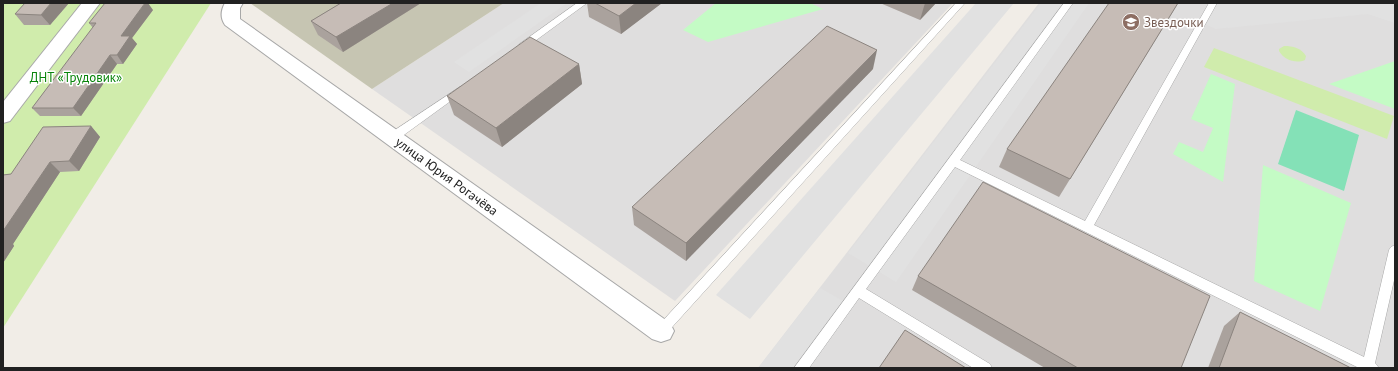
<svg xmlns="http://www.w3.org/2000/svg" width="1398" height="371" font-family="'PT Sans',sans-serif">
<style>
.residential{fill:#dfdede}
.construction{fill:#c6c5b2}
.grass{fill:#d0ecac}
.park{fill:#c4fbc5}
.pitch{fill:#84e1b7}
.parking{fill:#e1e1e1}
.lines{fill:none;stroke-linecap:round;stroke-linejoin:round}
.lane-casing{stroke:#a8a8a8;stroke-width:1}
.street-casing{stroke:#a8a8a8;stroke-width:2}
.lane{fill:#fff;fill-rule:evenodd}
.street{fill:#fff;fill-rule:evenodd}
.wall{fill:#aaa29d}
.shaded-wall{fill:#8b847f}
.building{fill:#c6bcb6;stroke:#8b847f}
.labels{text-anchor:middle;stroke-width:3;stroke-linejoin:round;paint-order:stroke}
.education-label{font-size:13px;fill:#785e54;stroke:#fff;text-anchor:start}
.park-label{font-size:13px;fill:#09840b;stroke:#fff}
.street-label{font-size:13px;fill:#212121;stroke:#fff}
</style>
<rect width="100%" height="100%" fill="#f1ede7"/>
<g class="residential">
<path d="M504 3H953L675 301 372 89Z"/>
<path d="M1039 3H1395V368H758Z"/>
</g>
<path class="construction" d="M250 3H504L372 89Z"/>
<g class="grass">
<path d="M3 3H211L3 328Z"/>
<path d="M1284 46C1293 46 1301 48 1306 56L1305 60C1296 64 1284 60 1279 51V49Z"/>
<path d="M1214 48 1394 116 1387 139 1204 67Z"/>
</g>
<g class="park">
<path d="M716 3H810L823 9 708 42 683 30Z"/>
<path d="M1395 61V109L1329 84Z"/>
<path d="M1211 74 1235 84 1223 182 1173 154 1179 142 1203 152 1213 128 1191 119Z"/>
<path d="M1263 165 1351 203 1320 311 1254 281Z"/>
</g>
<path class="pitch" d="M1296 110 1359 135 1344 191 1278 164Z"/>
<g class="parking">
<path d="M541 3H567L469 72 454 62Z"/>
<path d="M976 3H1014L750 319 716 295Z"/>
<path d="M1041 3H1089L896 282 848 253Z"/>
<path d="M1217 3H1395V23L1368 14 1216 29 1205 24Z"/>
<path d="M820 288 843 301 793 368H758Z"/>
</g>
<g class="lines">
<defs>
<g id="lane">
<path d="M577 3H587L524 49H518L516 47 518 45Z"/>
<path d="M956 3H965L665 335 661 337 657 335 655 331 657 327Z"/>
<path d="M1064 3H1073L960 160 1085 221 1209 3H1217L1094 225 1364 357 1389 250 1391 247 1395 245V276L1375 363 1379 368H1359L955 167 866 289 990 364 992 368H973L859 298 809 368H794Z"/>
<path d="M460 87 463 88 465 90 463 92 397 140H389L388 137 389 134Z"/>
</g>
<g id="street">
<path d="M82 3H100L10 121 3 123V102Z"/>
<path d="M225 3H243L240 8V19L670 323 674 331 670 339 661 342 652 339 225 25C220 18 221 10 225 3Z"/>
</g>
</defs>
<use href="#lane" class="lane-casing"/>
<use href="#street" class="street-casing"/>
<use href="#lane" class="lane"/>
<use href="#street" class="street"/>
</g>
<g class="wall">
<path d="M69 3 50 25H24L15 14Z"/>
<path d="M341 3H421L343 52 318 35 311 21Z"/>
<path d="M587 3H662L621 34 589 17Z"/>
<path d="M880 3H936L920 20Z"/>
<path d="M1178 3 1059 197 999 167 1007 149Z"/>
<path d="M153 10 132 38 137 44 123 64H117L81 116H40L32 108 93 28 89 23Z"/>
<path d="M579 64 582 84 502 147 454 115 447 96Z"/>
<path d="M873 69 686 261 634 225 632 207Z"/>
<path d="M91 126 100 137 79 171 60 172 13 244 14 246 3 263V175L11 174Z"/>
<path d="M918 276 1181 368H1045L912 290Z"/>
<path d="M1240 312 1351 368H1208L1224 326Z"/>
</g>
<g class="shaded-wall">
<path d="M51 3H69L50 25 41 15Z"/>
<path d="M145 3H148L153 10 132 38 137 44 123 64 117 55 121 36Z"/>
<path d="M393 3H421L343 52 336 37Z"/>
<path d="M636 3H662L621 34 619 16Z"/>
<path d="M925 3H936L920 20Z"/>
<path d="M877 50 873 69 686 261V243Z"/>
<path d="M110 55 117 64 81 116 73 108Z"/>
<path d="M579 64 582 84 502 147 496 128Z"/>
<path d="M91 126 100 137 79 171 69 161Z"/>
<path d="M50 162 60 172 13 244 14 246 3 263V231Z"/>
</g>
<g class="building">
<path d="M25 3H51L41 15 15 14Z"/>
<path d="M105 3H145L121 36H130L117 55H110L73 108H32L96 23H89Z"/>
<path d="M341 3H393L336 37 311 21Z"/>
<path d="M595 3H636L619 16Z"/>
<path d="M1109 3H1178L1070 179 1007 149Z"/>
<path d="M827 26 877 50 686 243 632 207Z"/>
<path d="M530 37 579 64 496 128 447 96Z"/>
<path d="M91 126 69 161 50 162 3 231V175L11 174 43 127Z"/>
<path d="M983 182 1210 296 1181 368H1078L918 276Z"/>
<path d="M1240 312 1351 368H1219Z"/>
<path d="M905 330 966 368H879Z"/>
</g>
<defs>
<symbol id="school-disc" viewBox="-11 -11 22 22"><circle r="9.5" fill="#8d6e63" stroke="#fff"/><path d="M0-5L7-2L0 1L-7-2ZM-4 1L0 2.5L4 1V4Q0 6-4 4Z" fill="#fff"/></symbol>
</defs>
<g fill-rule="evenodd">
<use href="#school-disc" x="1121" y="12" width="20" height="20"/>
</g>
<g class="labels">
<g class="education-label">
<text x="1144" y="27">Звездочки</text>
</g>
<g class="park-label">
<text x="76" y="82">ДНТ «Трудовик»</text>
</g>
<g class="street-label">
<text transform="translate(447 176) rotate(36)" y="5">улица Юрия Рогачёва</text>
</g>
</g>
<rect width="1398" height="371" fill="none" stroke="#212121" stroke-width="8"/>
</svg>
